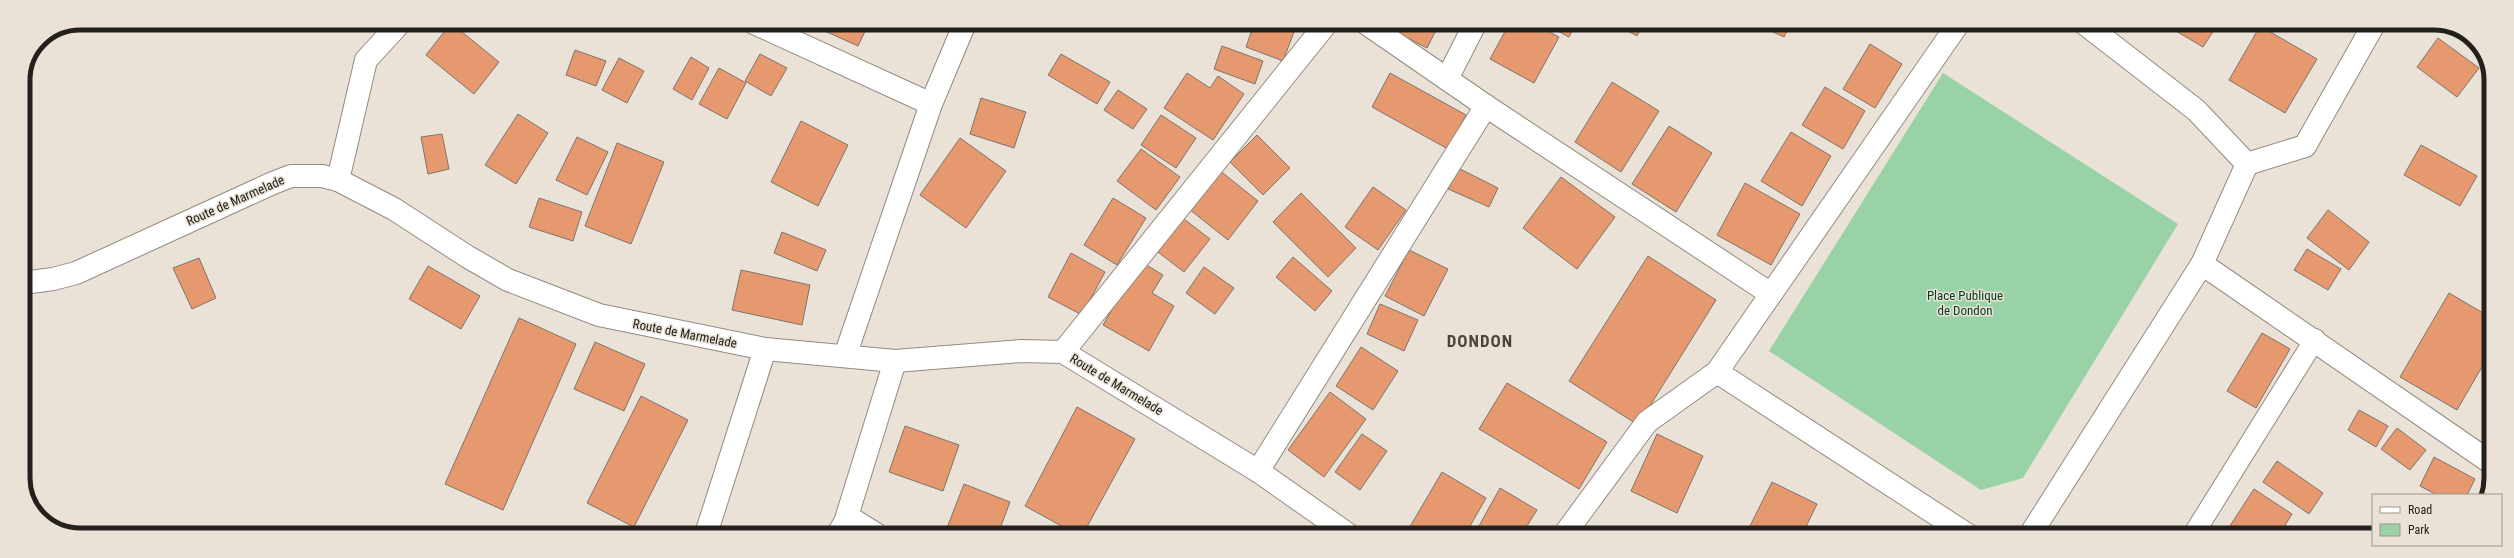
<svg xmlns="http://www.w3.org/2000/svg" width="2514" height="558" font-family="'Roboto Condensed',sans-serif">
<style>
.green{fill:#99d2a7}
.building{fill:#e6996e;stroke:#7f736d}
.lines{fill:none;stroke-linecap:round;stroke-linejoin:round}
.service-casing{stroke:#938b80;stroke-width:22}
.minor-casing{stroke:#938b80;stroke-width:24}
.secondary-casing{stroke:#938b80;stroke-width:24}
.service{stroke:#fff;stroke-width:20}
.minor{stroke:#fff;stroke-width:22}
.secondary{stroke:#fff;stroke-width:22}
.labels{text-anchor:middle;stroke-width:3;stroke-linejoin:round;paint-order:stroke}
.street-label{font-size:13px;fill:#24211d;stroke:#eae2d6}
.park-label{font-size:13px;fill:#03401d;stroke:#eae2d6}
.district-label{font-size:17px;font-weight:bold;letter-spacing:1px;fill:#4d453c;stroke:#eae2d6}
.rim{fill:none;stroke:#24211d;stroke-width:5}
</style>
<rect width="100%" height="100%" fill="#eae2d6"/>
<path class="green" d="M1943 73 2178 224 2023 478 1981 490 1769 351Z"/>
<g class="building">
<path d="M451 23 499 62 474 94 426 55Z"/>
<path d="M817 23H869L858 46 816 27Z"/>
<path d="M1254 24H1297L1283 61 1246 47Z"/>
<path d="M1381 24H1439L1427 48Z"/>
<path d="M1509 24H1534L1559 37 1534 83 1490 59Z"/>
<path d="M1554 24H1576L1569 37 1552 28Z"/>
<path d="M1615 24H1643L1637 36Z"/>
<path d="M1756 24H1790L1784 37Z"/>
<path d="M2164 24H2218L2203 47Z"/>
<path d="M2260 26 2317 59 2285 113 2229 80Z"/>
<path d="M2438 38 2479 68 2457 97 2417 67Z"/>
<path d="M1870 44 1902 64 1875 108 1843 89Z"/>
<path d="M1222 46 1263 61 1255 84 1214 69Z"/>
<path d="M575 50 606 61 596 86 566 75Z"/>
<path d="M760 54 787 68 771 96 745 81Z"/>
<path d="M1061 54 1110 82 1097 104 1048 75Z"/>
<path d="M691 57 709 68 692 100 673 89Z"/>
<path d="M619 58 644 71 627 103 602 90Z"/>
<path d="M719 68 746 83 727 119 699 104Z"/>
<path d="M1187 73 1210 88 1218 76 1244 94 1213 140 1164 108Z"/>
<path d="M1390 73 1466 115 1448 149 1372 107Z"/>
<path d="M1612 82 1659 111 1621 172 1575 142Z"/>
<path d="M1825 87 1865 111 1843 149 1802 125Z"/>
<path d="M1118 90 1147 109 1133 129 1104 110Z"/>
<path d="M981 98 1026 112 1014 148 970 134Z"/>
<path d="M518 114 548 133 516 184 485 165Z"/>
<path d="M1161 115 1196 138 1176 168 1141 145Z"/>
<path d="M801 121 848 145 818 206 771 182Z"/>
<path d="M1669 126 1712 153 1676 212 1632 184Z"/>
<path d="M1791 132 1831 156 1802 206 1761 181Z"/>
<path d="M442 134 449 169 428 174 421 137Z"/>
<path d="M1257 135 1290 168 1263 195 1230 162Z"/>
<path d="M577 137 608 152 587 195 556 180Z"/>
<path d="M960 138 1006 171 966 228 920 195Z"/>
<path d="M617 143 664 162 631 244 585 226Z"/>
<path d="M2421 145 2477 176 2460 206 2404 175Z"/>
<path d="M1141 149 1180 177 1156 210 1117 181Z"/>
<path d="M1458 168 1498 188 1489 207 1448 189Z"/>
<path d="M1219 170 1258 201 1228 240 1189 209Z"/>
<path d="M1561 177 1615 217 1577 269 1523 228Z"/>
<path d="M1745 183 1800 214 1771 265 1717 235Z"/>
<path d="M1373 187 1406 210 1378 250 1345 227Z"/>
<path d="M1301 193 1356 248 1328 277 1273 222Z"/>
<path d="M539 198 582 212 573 241 529 227Z"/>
<path d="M1113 198 1146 218 1117 265 1084 245Z"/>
<path d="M2328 210 2369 242 2349 270 2307 238Z"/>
<path d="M1180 216 1210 239 1184 272 1154 249Z"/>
<path d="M782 232 826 250 817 271 774 253Z"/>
<path d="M2307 249 2341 269 2328 290 2294 270Z"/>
<path d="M1409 250 1448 269 1424 316 1385 296Z"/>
<path d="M1071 253 1105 272 1082 315 1048 297Z"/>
<path d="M1648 256 1716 300 1638 425 1569 381Z"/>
<path d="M1293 257 1332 291 1315 311 1276 277Z"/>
<path d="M199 258 216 298 192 309 173 268Z"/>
<path d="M1140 261 1163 275 1152 293 1174 306 1149 351 1103 325Z"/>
<path d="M428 266 480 296 461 329 409 299Z"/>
<path d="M1204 267 1234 288 1215 314 1186 293Z"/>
<path d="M741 270 810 285 802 325 732 310Z"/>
<path d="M2449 293 2490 317V353L2457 410 2400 377Z"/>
<path d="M1380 304 1418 320 1404 351 1367 334Z"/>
<path d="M519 318 576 344 503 510 445 484Z"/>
<path d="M2262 333 2290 349 2256 408 2227 391Z"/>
<path d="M595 342 645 364 624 411 574 389Z"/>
<path d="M1361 347 1398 371 1373 410 1336 386Z"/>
<path d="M1507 383 1607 442 1579 489 1479 429Z"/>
<path d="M1330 392 1366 419 1324 477 1288 450Z"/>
<path d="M641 396 688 420 634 527 587 503Z"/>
<path d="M1077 407 1135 439 1083 534H1076L1025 506Z"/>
<path d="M2359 410 2388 426 2376 447 2348 430Z"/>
<path d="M905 426 959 445 943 491 889 472Z"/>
<path d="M2397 428 2426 450 2410 470 2381 449Z"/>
<path d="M1362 434 1387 451 1360 490 1335 472Z"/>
<path d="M1657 434 1703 456 1677 513 1631 491Z"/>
<path d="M2434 457 2475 479 2467 495H2437L2420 486Z"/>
<path d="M2277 461 2323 493 2309 514 2263 482Z"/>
<path d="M1442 472 1486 498 1465 535H1416L1408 530Z"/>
<path d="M1772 482 1817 504 1802 535H1752L1747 532Z"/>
<path d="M964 484 1010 502 998 534 945 533Z"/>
<path d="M1500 488 1537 510 1525 529 1534 535H1474Z"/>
<path d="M2254 489 2292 514 2279 535H2231L2226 532Z"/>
</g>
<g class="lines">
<defs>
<g id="service">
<path d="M837 534 847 516"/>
<path d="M2193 535 2315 339"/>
</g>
<g id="minor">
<path d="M754 23 931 104"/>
<path d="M1367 24 1486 106 1771 294 1958 24"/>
<path d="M1447 79 1475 24"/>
<path d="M2247 164 2305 146 2374 24"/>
<path d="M338 180 366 60 400 23"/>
<path d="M2202 264 2490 462"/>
<path d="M1063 352 1326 24"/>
<path d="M845 356 931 104 965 23"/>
<path d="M1717 372 1968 535"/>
<path d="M1258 471 1486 106"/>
<path d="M706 534 765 349"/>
<path d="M876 534 847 516 895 361"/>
<path d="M1564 535 1647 422 1717 372 1771 294"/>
<path d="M2030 535 2202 264 2247 164 2196 110 2085 24"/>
</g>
<path id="secondary" d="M23 283 53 279 76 273 273 183 291 176H322L338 180 394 209 468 257 508 280 599 315 765 349 895 361 1021 351 1063 352 1258 471 1349 535"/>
</defs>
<use href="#service" class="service-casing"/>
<use href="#minor" class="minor-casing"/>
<use href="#secondary" class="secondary-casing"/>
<use href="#service" class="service"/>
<use href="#minor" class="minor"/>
<use href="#secondary" class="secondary"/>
</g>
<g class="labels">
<g class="street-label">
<text transform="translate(235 200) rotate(-24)" y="5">Route de Marmelade</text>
<text transform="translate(685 333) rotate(11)" y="5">Route de Marmelade</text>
<text transform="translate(1117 384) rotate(31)" y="5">Route de Marmelade</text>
</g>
<g class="park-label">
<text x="1965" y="300">Place Publique<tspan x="1965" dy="15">de Dondon</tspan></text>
</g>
<g class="district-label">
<text x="1480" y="347">DONDON</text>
</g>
</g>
<path d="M0 0H2514V558H0ZM80 30H2434A50 50 0 0 1 2484 80V478A50 50 0 0 1 2434 528H80A50 50 0 0 1 30 478V80A50 50 0 0 1 80 30Z" fill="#eae2d6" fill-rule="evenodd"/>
<path class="rim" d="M80 30H2434A50 50 0 0 1 2484 80V478A50 50 0 0 1 2434 528H80A50 50 0 0 1 30 478V80A50 50 0 0 1 80 30Z"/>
<rect x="2372" y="494" width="130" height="52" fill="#eae2d6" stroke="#9b958c"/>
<rect x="2380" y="507" width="20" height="6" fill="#ffffff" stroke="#9b958c"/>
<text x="2408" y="514" font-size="12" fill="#24211d">Road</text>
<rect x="2380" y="524" width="20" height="12" fill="#99d2a7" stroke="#9b958c"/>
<text x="2408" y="534" font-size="12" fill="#24211d">Park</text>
</svg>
